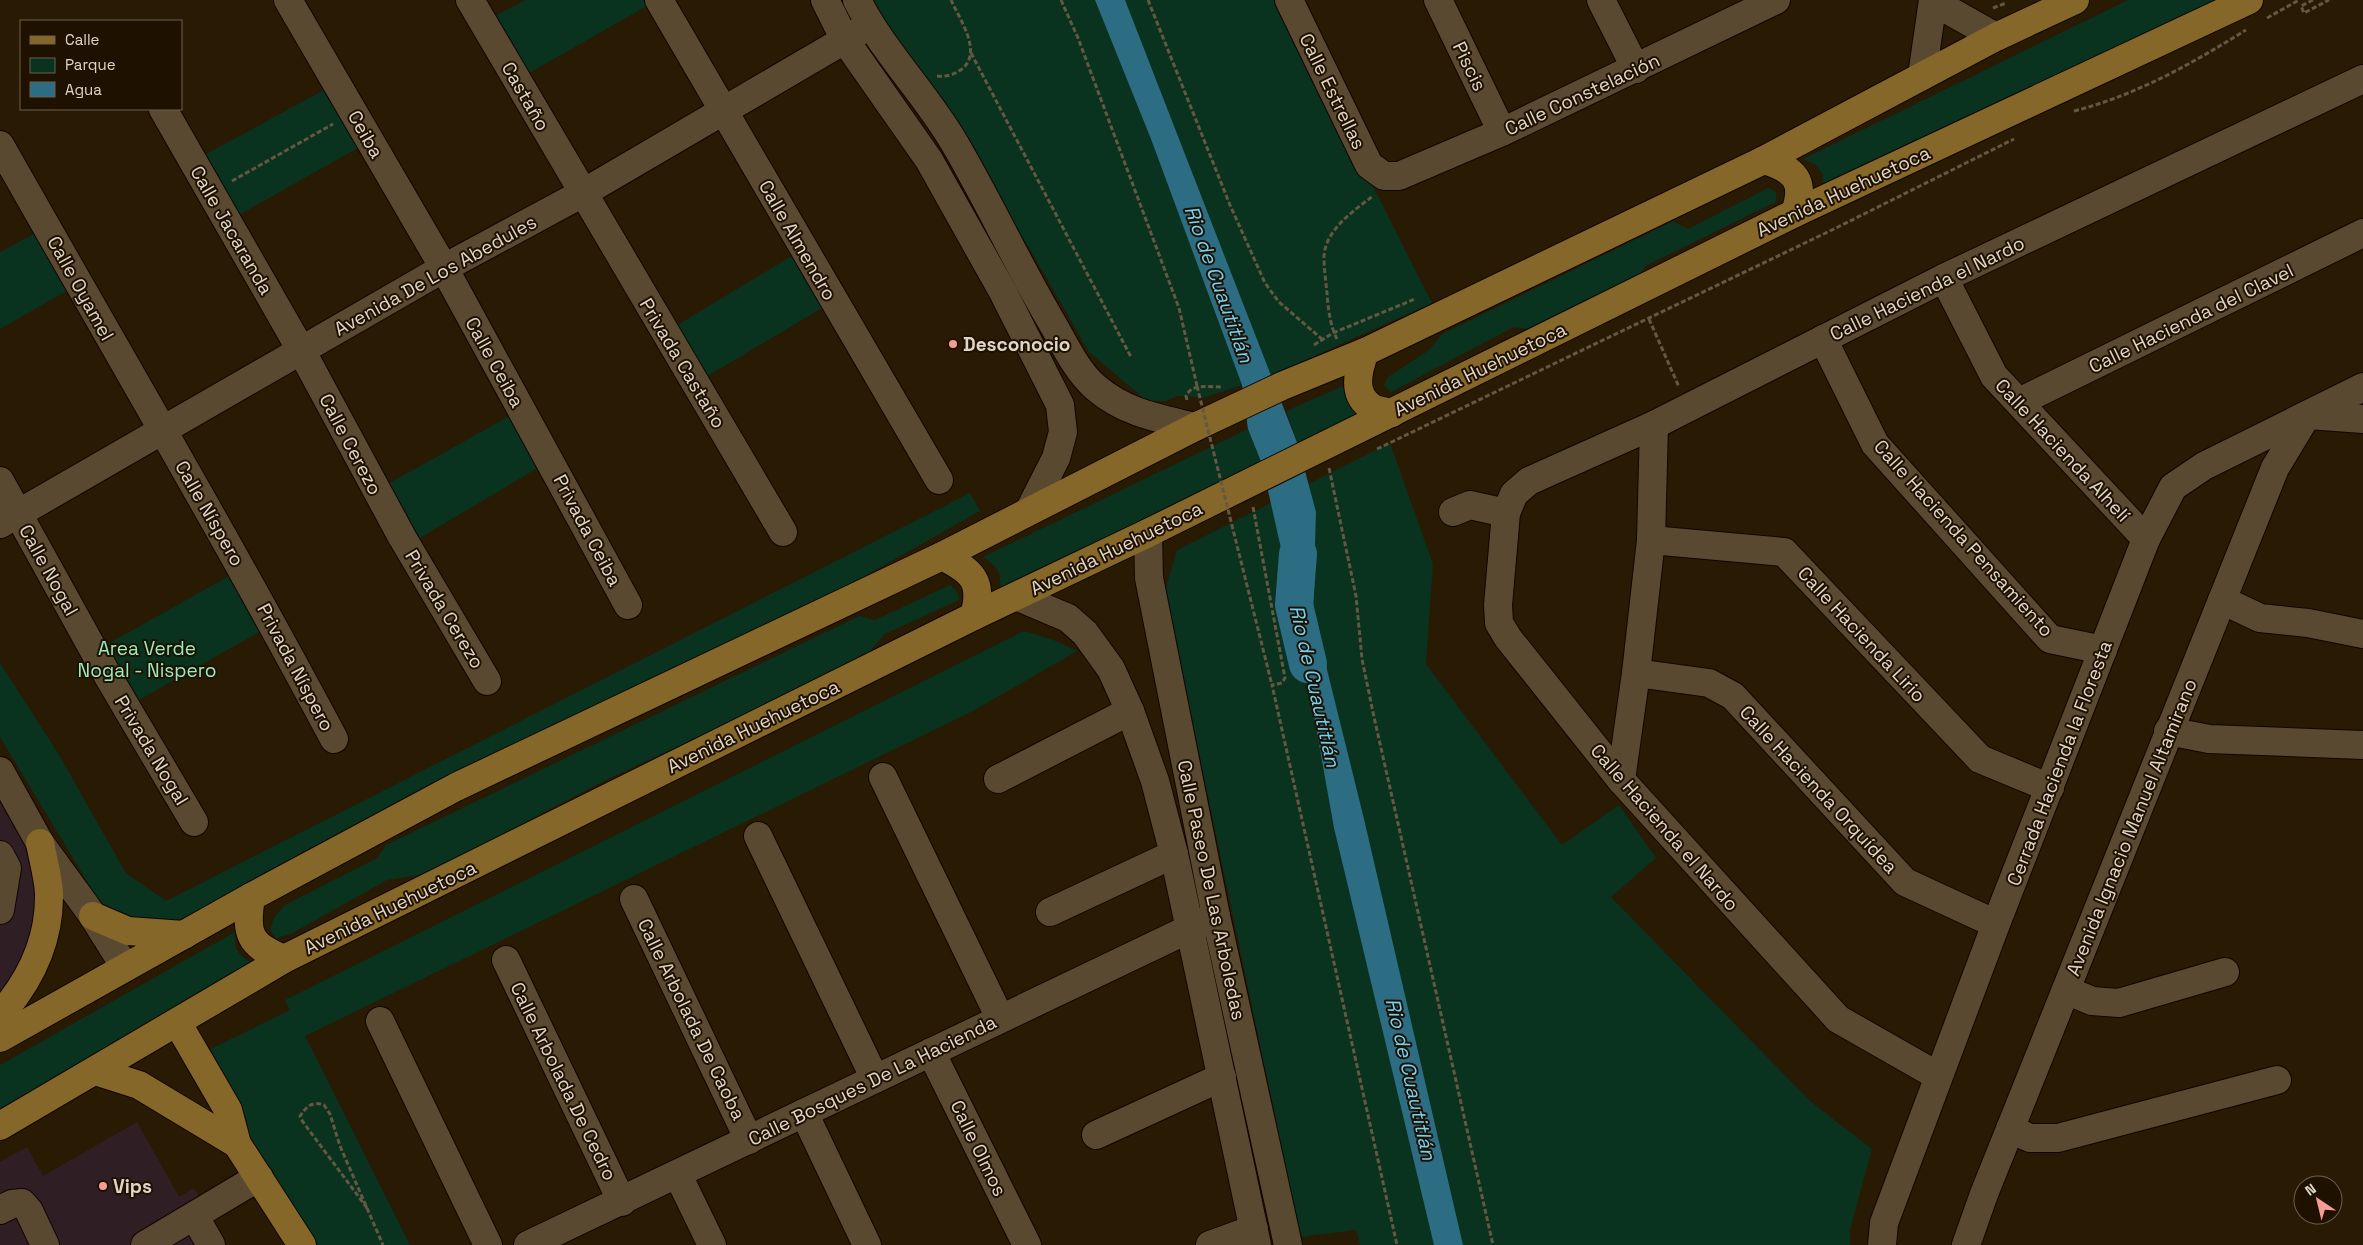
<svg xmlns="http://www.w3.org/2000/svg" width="2363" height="1245" font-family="'Space Grotesk',sans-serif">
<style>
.commercial{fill:#301e25}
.green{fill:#09321f}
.water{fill:#2d6d84}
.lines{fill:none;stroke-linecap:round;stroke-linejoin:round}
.river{stroke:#2d6d84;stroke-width:38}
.minor-casing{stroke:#110500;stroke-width:30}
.major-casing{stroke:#110500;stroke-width:30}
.path{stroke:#645744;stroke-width:3;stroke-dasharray:5 2.5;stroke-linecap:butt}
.minor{stroke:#5a4931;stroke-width:28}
.major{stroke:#856729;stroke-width:28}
.path-bridge{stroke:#645744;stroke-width:3;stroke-dasharray:5 2.5;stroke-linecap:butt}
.poi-dot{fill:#f59c94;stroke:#1f1100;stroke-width:2}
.labels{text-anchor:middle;stroke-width:4;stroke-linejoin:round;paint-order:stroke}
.street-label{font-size:19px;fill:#e0d6c8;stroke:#1f1100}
.poi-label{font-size:19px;font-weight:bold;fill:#e0d6c8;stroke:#1f1100;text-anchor:start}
.park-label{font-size:19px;fill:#98ecbf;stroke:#1f1100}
.water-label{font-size:20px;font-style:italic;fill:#72d2f6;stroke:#1f1100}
</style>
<rect width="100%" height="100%" fill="#291a04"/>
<g class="commercial">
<path d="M0 783 40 875 38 927 24 974 0 1000Z"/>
<path d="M137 1122 179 1197 194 1188 225 1245H0V1162L27 1147 43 1176Z"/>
</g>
<g class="green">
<path d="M525 0H653L654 2 522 77 488 20Z"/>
<path d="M867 0H1274L1338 117 1432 303 1272 375 1203 398 1178 396 1166 401H1147L1089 352 1028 246Z"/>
<path d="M2128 0H2219L1822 193 1823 175 1816 165 1803 159Z"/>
<path d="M333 85 365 144 232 219 197 159Z"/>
<path d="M1768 188 1776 192V202L1647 265 1633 284 1533 330 1514 327 1391 392 1384 385 1388 377 1429 350 1442 334 1673 221 1688 229Z"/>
<path d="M41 230 74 287 0 329V252Z"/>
<path d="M797 253 829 304 701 380 669 330Z"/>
<path d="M1350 383 1362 416 1298 445 1286 411Z"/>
<path d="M518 411 546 463 413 542 381 488Z"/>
<path d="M1248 429 1262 464 1000 591C1001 571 1000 569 983 557Z"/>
<path d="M1390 443 1433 564 1426 664 1562 845 1619 805 1656 858 1611 897 1810 1101 1872 1149 1850 1230V1245H1360L1356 1230 1300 1237 1165 590 1177 550Z"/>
<path d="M970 493 980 511 849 585 472 767 177 922 147 921 103 908 0 737V663L58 753 126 873 166 901Z"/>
<path d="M236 572 268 627 132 704 99 649Z"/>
<path d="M950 585 957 591 959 600 885 634 862 660 604 781 425 874 387 880 291 934 276 938 270 930 275 916 285 905 377 858 386 845 859 616 875 620Z"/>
<path d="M1024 631 1051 639 1077 651 973 711 305 1036 410 1245H313L198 1055 290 1010 285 1000Z"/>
<path d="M235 932C233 949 239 956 254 964L0 1112V1065Z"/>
</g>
<path class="water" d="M1095 0H1125L1298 445 1316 512 1313 613 1364 819 1463 1245H1434L1334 828 1296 615 1262 464 1248 429 1242 385 1151 139Z"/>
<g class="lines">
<path class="river" d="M1298 554 1294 605 1308 664"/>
<defs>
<g id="minor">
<path d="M288 0 444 268 628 605"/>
<path d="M470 0 783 532"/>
<path d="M659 0 939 480"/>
<path d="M825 0 845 40 929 160 1003 292 1060 405 1063 432 1056 458 1029 511"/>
<path d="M857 0C883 52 926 94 955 144 989 202 1017 263 1051 321 1064 343 1075 369 1095 387 1125 413 1158 418 1195 427"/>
<path d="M1289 0 1369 165 1384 176H1399L1502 132 1776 0"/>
<path d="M1438 0 1502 132"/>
<path d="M1601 0 1636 69"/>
<path d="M1934 2 1996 37"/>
<path d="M1922 76 1933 0"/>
<path d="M163 109 301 350 402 537 487 681"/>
<path d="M0 145C112 343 227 538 334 739"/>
<path d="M1944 278 1994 376 2146 539"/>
<path d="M1823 339 1875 444 2050 639 2103 650"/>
<path d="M2019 402 2363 233"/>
<path d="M2308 415 2363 419"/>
<path d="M0 481 109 678 194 822"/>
<path d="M1453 512 1470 505 1506 513"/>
<path d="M0 524 444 268 583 193 870 25"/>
<path d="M1148 533 1149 578 1216 916 1288 1245"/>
<path d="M1651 540 1784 552 1980 759 2050 788"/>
<path d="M1018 597 1068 618 1085 633 1111 669 1130 711 1155 781 1174 854 1257 1245"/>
<path d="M2222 600 2260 618 2308 623 2363 634"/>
<path d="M1636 673 1709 683 1733 696 1905 882 1996 924"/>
<path d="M2168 731 2209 739 2363 745"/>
<path d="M0 771 40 843 93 916 125 967"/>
<path d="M883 777 1000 1018"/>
<path d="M998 779 1130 711"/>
<path d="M1621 780 1636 673 1651 540 1654 425"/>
<path d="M758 836 875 1079"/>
<path d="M0 855 7 868 0 910"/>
<path d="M634 899 749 1140"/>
<path d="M1050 912 1174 854"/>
<path d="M506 960 622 1202"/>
<path d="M2066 990 2092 1001 2119 1003 2225 972"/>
<path d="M380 1021 488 1245"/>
<path d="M931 1052 1027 1245"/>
<path d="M1938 1076 1838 1019 1621 780 1508 638 1499 623 1498 605 1506 513 1514 494 1529 481 1654 425 1944 278 2363 79"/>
<path d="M804 1113 867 1245"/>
<path d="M2010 1129 2030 1138H2058L2277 1080"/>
<path d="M1096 1135 1222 1077"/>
<path d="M678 1175 712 1245"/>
<path d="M0 1210 12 1204 22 1203 29 1211 45 1245"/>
<path d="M195 1217 211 1245"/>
<path d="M145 1245 259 1177"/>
<path d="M528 1245 1216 916"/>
<path d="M1210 1245 1254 1229"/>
<path d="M1882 1245 1884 1223 1996 924 2146 539 2173 487 2204 466 2363 387"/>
<path d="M1966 1245 1984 1194 2275 468 2307 415"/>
</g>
<g id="major">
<path d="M1764 160C1795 170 1806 180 1795 213"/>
<path d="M1365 352C1358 370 1351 396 1373 408 1378 411 1386 411 1392 413"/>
<path d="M942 556C972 571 984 581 974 616"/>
<path d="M251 897C245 934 249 945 284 959"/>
<path d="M93 916 128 931 184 935"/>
<path d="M0 1015C31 980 50 940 49 893 48 877 43 859 40 843"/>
<path d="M177 1022 228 1110 237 1144 302 1245"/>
<path d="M0 1038 251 897 456 787 942 556 1195 427 1282 386 1365 352 1764 160 1996 37 2075 0"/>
<path d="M95 1071 139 1085 237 1144"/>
<path d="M0 1126 284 959 974 616 1148 533 1795 213 2249 0"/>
</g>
</defs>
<use href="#minor" class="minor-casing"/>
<use href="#major" class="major-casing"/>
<g class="path">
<path d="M1061 0 1078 38 1179 308 1197 386"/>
<path d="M1148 0 1230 205 1265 283 1279 302 1323 340"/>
<path d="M2313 0 2301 6 2304 13 2329 0"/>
<path d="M1993 8 2006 3"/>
<path d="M2267 18 2299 0"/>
<path d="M971 53 1131 357"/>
<path d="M937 76C945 77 953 75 959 71 985 55 960 20 951 0"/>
<path d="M2074 111C2137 95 2191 64 2246 30"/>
<path d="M232 181 333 124"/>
<path d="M1649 319 1679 387"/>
<path d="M1337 339C1330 326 1328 307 1327 293 1326 282 1324 270 1324 258 1324 231 1353 211 1373 196"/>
<path d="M1314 345 1333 333 1415 299"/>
<path d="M1187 400 1186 396C1192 383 1208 387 1221 387"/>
<path d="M1377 449 1836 228 2014 139"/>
<path d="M1329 468 1356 596 1362 659 1374 717 1493 1245"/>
<path d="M1253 507 1285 678 1282 683 1272 685 1397 1245"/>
<path d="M367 1208 303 1122 300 1116C307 1106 312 1101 324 1105L330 1114 340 1146 383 1245"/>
</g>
<use href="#minor" class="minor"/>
<use href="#major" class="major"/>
<path class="path-bridge" d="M1197 386 1272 685"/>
</g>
<g class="poi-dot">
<circle cx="953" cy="344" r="5"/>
<circle cx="103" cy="1186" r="5"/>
</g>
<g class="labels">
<g class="street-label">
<text transform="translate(1470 66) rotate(64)" y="7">Piscis</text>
<text transform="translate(1333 91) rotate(64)" y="7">Calle Estrellas</text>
<text transform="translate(1582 94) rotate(-25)" y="7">Calle Constelación</text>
<text transform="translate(526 96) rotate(60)" y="7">Castaño</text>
<text transform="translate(366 134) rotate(60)" y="7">Ceiba</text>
<text transform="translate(1843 191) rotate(-25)" y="7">Avenida Huehuetoca</text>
<text transform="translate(232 230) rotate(60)" y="7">Calle Jacaranda</text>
<text transform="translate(798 240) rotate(60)" y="7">Calle Almendro</text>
<text transform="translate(435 275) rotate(-29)" y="7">Avenida De Los Abedules</text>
<text transform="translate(81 288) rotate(61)" y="7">Calle Oyamel</text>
<text transform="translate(1927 288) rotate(-26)" y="7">Calle Hacienda el Nardo</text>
<text transform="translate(2191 318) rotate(-26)" y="7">Calle Hacienda del Clavel</text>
<text transform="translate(495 362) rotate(61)" y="7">Calle Ceiba</text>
<text transform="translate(683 363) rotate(59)" y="7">Privada Castaño</text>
<text transform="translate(1480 369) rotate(-26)" y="7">Avenida Huehuetoca</text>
<text transform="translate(351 444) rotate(62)" y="7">Calle Cerezo</text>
<text transform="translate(2063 450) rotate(47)" y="7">Calle Hacienda Alhelí</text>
<text transform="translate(210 513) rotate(60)" y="7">Calle Níspero</text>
<text transform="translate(588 530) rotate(62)" y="7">Privada Ceiba</text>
<text transform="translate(1964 538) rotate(48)" y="7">Calle Hacienda Pensamiento</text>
<text transform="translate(1116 548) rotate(-26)" y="7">Avenida Huehuetoca</text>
<text transform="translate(49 570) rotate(61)" y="7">Calle Nogal</text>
<text transform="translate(445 609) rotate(59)" y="7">Privada Cerezo</text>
<text transform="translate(1862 634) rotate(47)" y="7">Calle Hacienda Lirio</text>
<text transform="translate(296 667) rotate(62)" y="7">Privada Níspero</text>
<text transform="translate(753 726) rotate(-26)" y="7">Avenida Huehuetoca</text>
<text transform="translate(152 750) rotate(59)" y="7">Privada Nogal</text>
<text transform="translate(2059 763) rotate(-69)" y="7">Cerrada Hacienda la Floresta</text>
<text transform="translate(1819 789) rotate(47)" y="7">Calle Hacienda Orquídea</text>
<text transform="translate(1665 827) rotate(49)" y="7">Calle Hacienda el Nardo</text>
<text transform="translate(2131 827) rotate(-68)" y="7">Avenida Ignacio Manuel Altamirano</text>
<text transform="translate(1212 890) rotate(78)" y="7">Calle Paseo De Las Arboledas</text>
<text transform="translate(390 907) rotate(-26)" y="7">Avenida Huehuetoca</text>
<text transform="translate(692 1019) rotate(64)" y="7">Calle Arbolada De Caoba</text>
<text transform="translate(872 1080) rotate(-26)" y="7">Calle Bosques De La Hacienda</text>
<text transform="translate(564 1081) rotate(64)" y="7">Calle Arbolada De Cedro</text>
<text transform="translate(979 1148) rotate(64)" y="7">Calle Olmos</text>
</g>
<g class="poi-label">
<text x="963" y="351">Desconocio</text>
<text x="113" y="1193">Vips</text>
</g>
<g class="park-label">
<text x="147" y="655">Area Verde<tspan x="147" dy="22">Nogal - Nispero</tspan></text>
</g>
<g class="water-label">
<text transform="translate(1219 284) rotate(70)" y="7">Rio de Cuautitlán</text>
<text transform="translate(1315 686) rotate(77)" y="7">Rio de Cuautitlán</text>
<text transform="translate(1411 1079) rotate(77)" y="7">Rio de Cuautitlán</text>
</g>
</g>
<rect x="20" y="20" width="162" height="90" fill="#1f1100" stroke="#6c6050"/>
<rect x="30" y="36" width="25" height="8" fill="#856729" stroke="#6c6050"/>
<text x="65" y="45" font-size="15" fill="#e0d6c8">Calle</text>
<rect x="30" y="58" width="25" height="15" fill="#09321f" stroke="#6c6050"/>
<text x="65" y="70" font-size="15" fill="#e0d6c8">Parque</text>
<rect x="30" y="82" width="25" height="15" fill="#2d6d84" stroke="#6c6050"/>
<text x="65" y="95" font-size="15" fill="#e0d6c8">Agua</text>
<g transform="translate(2318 1200) rotate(325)"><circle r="24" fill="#1f1100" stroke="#6c6050"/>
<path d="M0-4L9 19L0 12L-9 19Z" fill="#f59c94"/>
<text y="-8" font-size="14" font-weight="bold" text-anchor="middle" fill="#e0d6c8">N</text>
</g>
</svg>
